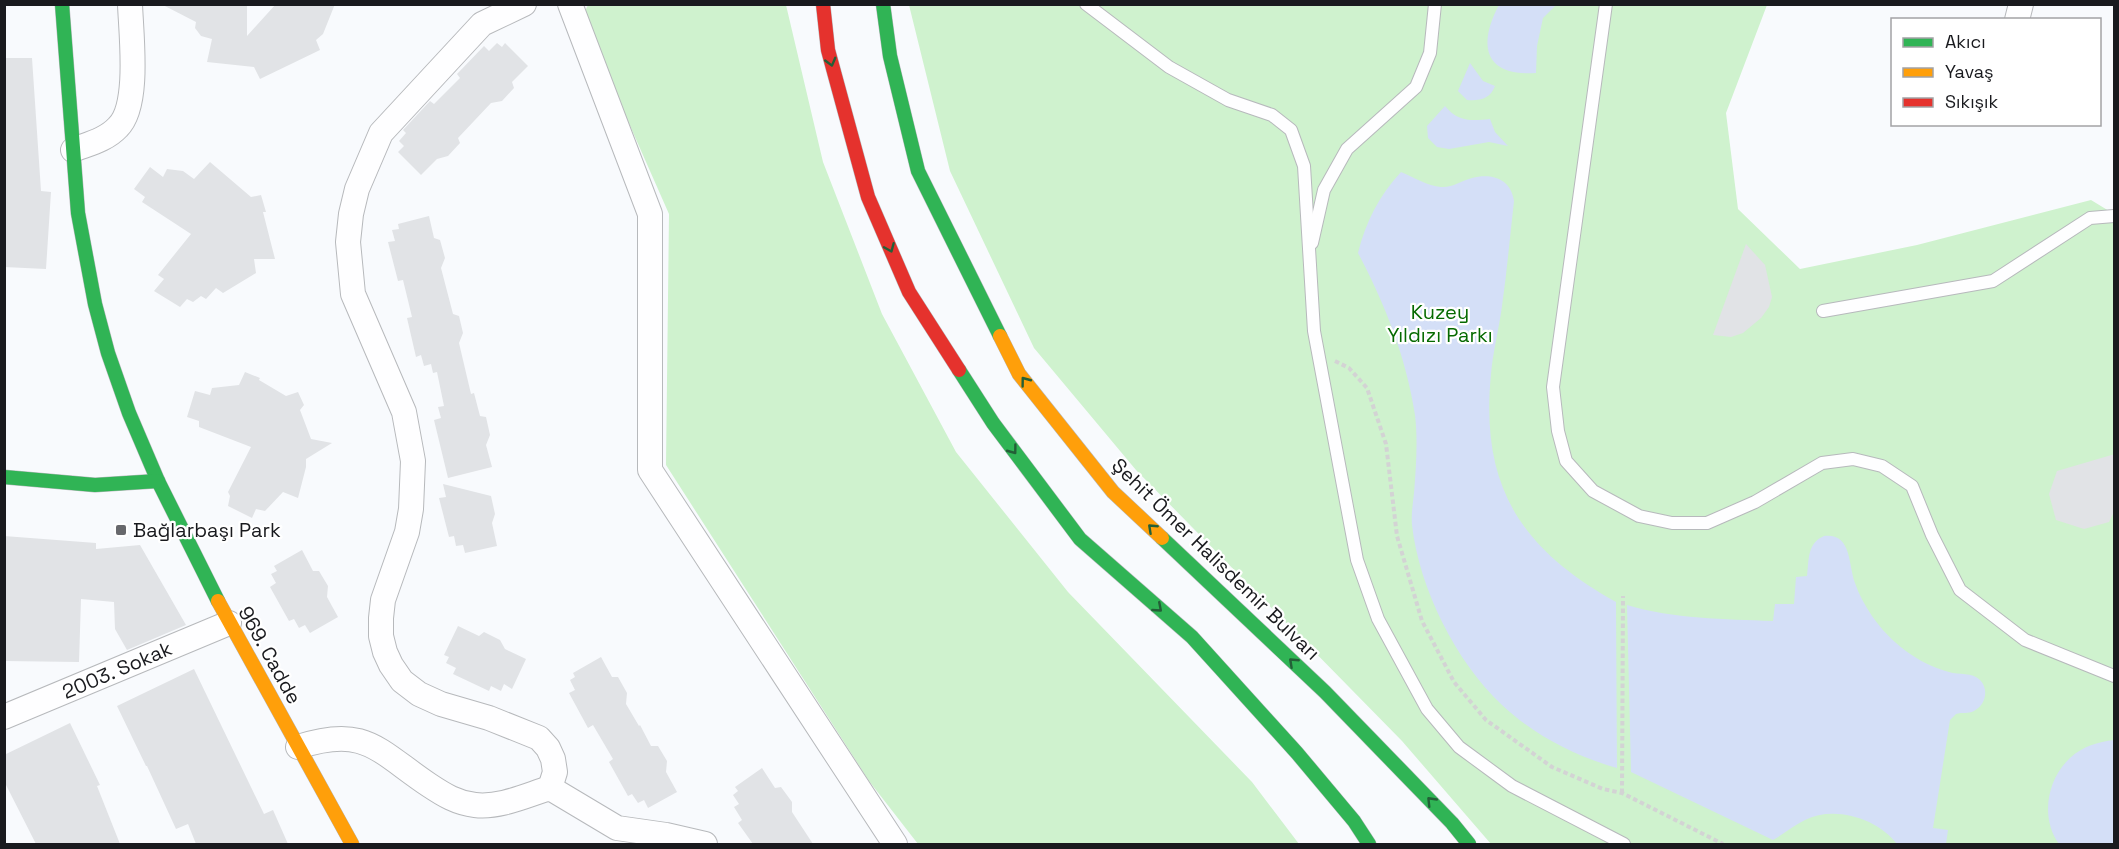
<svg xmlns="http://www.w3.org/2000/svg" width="2119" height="849" font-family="'Space Grotesk',sans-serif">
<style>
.green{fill:#cff2ce}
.water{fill:#d4dff7}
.building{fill:#e1e3e6}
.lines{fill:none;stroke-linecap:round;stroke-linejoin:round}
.lane-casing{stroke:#b7b9bc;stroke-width:14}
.street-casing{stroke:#b7b9bc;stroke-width:26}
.fast-casing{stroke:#b7b9bc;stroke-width:15}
.slow-casing{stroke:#b7b9bc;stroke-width:15}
.jam-casing{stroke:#b7b9bc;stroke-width:15}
.path{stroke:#d3d3d4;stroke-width:4;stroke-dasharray:4.5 3;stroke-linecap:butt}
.lane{stroke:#fefeff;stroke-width:12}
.street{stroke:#fefeff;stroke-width:24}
.fast{stroke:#30b455;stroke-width:14}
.slow{stroke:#ff9f0a;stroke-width:14}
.jam{stroke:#e5322d;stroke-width:14}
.oneway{stroke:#235f37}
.poi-dot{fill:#67686c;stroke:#fff;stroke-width:2}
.labels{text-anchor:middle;stroke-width:4.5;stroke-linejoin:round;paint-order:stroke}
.park-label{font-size:20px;fill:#066a01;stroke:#fff}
.poi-label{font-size:20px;fill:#191a1e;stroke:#fff;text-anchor:start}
.street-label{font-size:20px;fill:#191a1e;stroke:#fff}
</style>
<rect width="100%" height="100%" fill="#f8fafd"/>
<g class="green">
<path d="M588 5H786L823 162 882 314 956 452 1068 592 1252 782 1299 844H918L869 781 666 465 669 214 582 17Z"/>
<path d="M909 5H1767L1726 113 1738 209 1800 269 1917 245 2091 200 2114 214V844H1491L1402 741 1136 470 1034 348 950 171Z"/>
</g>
<g class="water">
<path d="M1499 5H1556L1543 18 1537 46 1536 73C1483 77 1478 44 1499 5Z"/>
<path d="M1470 63 1483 81 1495 86C1490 99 1480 101 1467 100L1458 91Z"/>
<path d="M1445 106C1458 122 1471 121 1490 119L1495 132 1508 146 1489 142 1449 149 1437 147 1428 138 1427 126Z"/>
<path d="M1401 172C1413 177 1428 186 1441 187 1452 188 1461 181 1472 178 1492 173 1511 179 1514 201 1510 236 1507 271 1502 306 1499 329 1493 351 1491 374 1480 486 1520 548 1616 602L1617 768C1575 756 1535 736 1502 705 1456 662 1419 588 1412 525 1411 514 1413 503 1414 493 1416 467 1418 441 1415 415 1406 357 1385 304 1358 253 1366 221 1379 196 1401 172Z"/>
<path d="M1824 536C1852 533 1848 564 1855 583 1859 595 1865 605 1872 616 1890 642 1918 664 1949 672 1959 675 1972 672 1980 680 1989 689 1986 705 1974 711 1968 714 1962 712 1956 714L1950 720 1933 828 1948 830 1946 844H1897C1878 819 1835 805 1805 820 1794 825 1784 834 1773 840L1631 772 1627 605C1674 619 1724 619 1773 621L1775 604H1794L1796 577 1807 576C1809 560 1807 543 1824 536Z"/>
<path d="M2114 740V844H2059C2040 818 2047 779 2070 758 2083 746 2098 742 2114 740Z"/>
</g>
<g class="building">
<path d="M161 4H247V36L276 4H335L323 34 316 40 320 50 260 79 254 67 207 62 212 39 201 36 195 28 196 22Z"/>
<path d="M497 43 502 47 505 43 528 66 512 82 514 88 502 101 491 103 458 138 460 143 448 156 437 159 421 175 398 152 404 146 399 141 406 133 403 130 430 101 434 104 460 78 457 74 484 46 489 51Z"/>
<path d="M4 58H32L41 191 51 192 46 269 4 267Z"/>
<path d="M210 162 251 197 261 195 266 212H263L275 259H254L256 273 223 293 216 288 206 299 201 296 193 302 187 299 180 307 154 291 164 279 158 275 191 234 142 202 145 197 134 189 150 167 163 177 167 169 183 171 194 179Z"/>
<path d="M429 216 434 238 440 240 445 258 441 268 453 314 459 316 463 333 459 343 471 394 474 393 480 416 486 417 490 435 486 445 492 467 448 478 434 420 441 418 438 407 444 406 437 372 433 373 431 364 424 366 421 355 416 357 407 318 412 317 403 280 398 281 388 242 395 241 392 230 399 229 398 224Z"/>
<path d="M1746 244 1765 265 1772 297 1769 307 1761 318 1743 333 1731 337 1713 335Z"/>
<path d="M245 372 260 378 259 380 286 396 298 392 304 405 300 410 311 439 332 443 306 459V467L298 498 283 492 265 511 256 509 252 518 228 506 230 496 228 492 251 447 199 427V421L187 417 195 391 210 395 212 388 239 385Z"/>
<path d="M2115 454V510L2109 522 2084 529 2056 520 2049 494 2057 471Z"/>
<path d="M443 484 491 496 495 514 492 523 497 546 465 553 463 545 456 546 454 536 449 537 439 498 446 497Z"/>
<path d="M4 536 96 543V549L140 545 186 625 127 650 115 629 114 602 81 599 79 662 4 661Z"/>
<path d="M302 550 313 571H319L328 586 327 597 338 617 310 633 305 625 299 628 294 619 289 621 270 587 276 583 271 574 277 571 274 566Z"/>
<path d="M458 626 479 636 484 632 500 640 505 649 526 659 512 689 504 684 501 691 491 686 489 691 453 674 456 668 446 663 449 657 444 655Z"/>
<path d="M601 657 612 677H618L627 693 626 704 639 726 640 725 651 746H658L667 761 666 772 677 792 648 808 644 800 638 803 632 794 628 796 609 762 613 759 593 725 588 728 569 693 575 690 570 680 575 677 573 673Z"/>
<path d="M194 669 264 814 273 810 288 844H196L188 824 176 829 147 766H146L117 706Z"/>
<path d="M70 723 100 785 97 786 120 844H36L4 781V755Z"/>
<path d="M762 768 775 788 781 787 792 802V812L813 844H753L738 823 742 820 734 807 739 804 733 795 738 791 735 787Z"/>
</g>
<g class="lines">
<defs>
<g id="lane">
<path d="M1086 4 1169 67 1228 100 1272 115 1291 130 1304 166 1314 331 1357 560 1378 619 1427 709 1459 747 1512 786 1624 844"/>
<path d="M1606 4 1553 387 1558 431 1566 461 1593 491 1639 516 1672 523H1707L1755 502 1822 463 1853 459 1882 466 1912 486 1932 535 1960 590 2025 640 2114 676"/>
<path d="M1312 243 1324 190 1347 149 1416 87 1430 53 1435 4"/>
<path d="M1823 311 1993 281 2090 218 2114 216"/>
</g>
<g id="street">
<path d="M524 4 482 24 381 133 357 189 351 214 348 242 353 294 404 412 413 461 411 509 407 532 383 600 381 618V636L385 652 391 665 402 681 419 694 441 704 489 718 539 738 548 748 553 759 555 772 550 788"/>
<path d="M570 4 650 214V470L895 844"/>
<path d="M2017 20 2021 4"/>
<path d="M73 150C88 144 106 140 118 127 140 106 131 34 130 4"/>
<path d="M4 717 229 623"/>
<path d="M298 747C365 725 377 750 429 785 444 795 457 803 475 805 500 808 527 795 550 788L617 828 666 835 705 844"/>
</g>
<g id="fast">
<path d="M62 4 78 213 95 304 108 353 129 413 158 481 218 601"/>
<path d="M883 4 890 56 918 171 1000 336"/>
<path d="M959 370 993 423 1080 539 1192 637 1297 753 1354 821 1369 844"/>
<path d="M4 477 95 485 158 481"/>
<path d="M1162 538 1325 692 1452 823 1469 844"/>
</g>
<g id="slow">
<path d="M1000 336 1019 374 1113 492 1162 538"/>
<path d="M218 601 352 844"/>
</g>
<path id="jam" d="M823 4 828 50 868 197 909 292 959 370"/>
</defs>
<use href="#lane" class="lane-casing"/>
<use href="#street" class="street-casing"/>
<use href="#fast" class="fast-casing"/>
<use href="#slow" class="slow-casing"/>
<use href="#jam" class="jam-casing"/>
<g class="path">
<path d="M1335 361 1349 368 1367 388 1386 444 1397 536 1422 621 1454 682 1486 720 1552 767 1603 789 1622 793 1723 844"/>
<path d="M1622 793 1623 596"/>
</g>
<use href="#lane" class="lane"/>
<use href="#street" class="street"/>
<use href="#fast" class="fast"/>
<use href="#slow" class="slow"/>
<use href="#jam" class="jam"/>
</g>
<defs><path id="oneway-chevron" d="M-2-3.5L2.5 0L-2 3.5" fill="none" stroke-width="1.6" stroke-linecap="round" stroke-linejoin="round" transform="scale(1.5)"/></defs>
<g class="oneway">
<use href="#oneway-chevron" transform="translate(831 62) rotate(75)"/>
<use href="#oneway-chevron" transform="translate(890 248) rotate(67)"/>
<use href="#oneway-chevron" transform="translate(1025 381) rotate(-127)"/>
<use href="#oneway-chevron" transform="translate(1013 450) rotate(53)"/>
<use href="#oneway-chevron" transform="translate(1152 528) rotate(-137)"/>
<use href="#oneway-chevron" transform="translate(1158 608) rotate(41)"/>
<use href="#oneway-chevron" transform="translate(1293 662) rotate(-137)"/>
<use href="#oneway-chevron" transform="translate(1431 801) rotate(-134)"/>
</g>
<rect class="poi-dot" x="115" y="524" width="12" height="12" rx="3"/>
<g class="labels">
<g class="park-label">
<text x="1440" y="319">Kuzey<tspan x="1440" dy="23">Yıldızı Parkı</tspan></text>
</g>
<g class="poi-label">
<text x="133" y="537">Bağlarbaşı Park</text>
</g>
<g class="street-label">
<text transform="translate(1216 559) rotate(44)" y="7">Şehit Ömer Halisdemir Bulvarı</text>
<text transform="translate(270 655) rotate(61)" y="7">969. Cadde</text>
<text transform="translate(117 670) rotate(-23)" y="7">2003. Sokak</text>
</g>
</g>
<rect width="2119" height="849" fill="none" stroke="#191a1e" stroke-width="12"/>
<rect x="1891" y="18" width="210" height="108" fill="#ffffff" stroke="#a3a3a5" stroke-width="1.5"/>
<rect x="1903" y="38" width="30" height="9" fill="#30b455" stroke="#a3a3a5" stroke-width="1.5"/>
<text x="1945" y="48" font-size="18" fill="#191a1e">Akıcı</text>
<rect x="1903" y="68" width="30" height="9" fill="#ff9f0a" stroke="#a3a3a5" stroke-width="1.5"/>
<text x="1945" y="78" font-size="18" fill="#191a1e">Yavaş</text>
<rect x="1903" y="98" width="30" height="9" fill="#e5322d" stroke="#a3a3a5" stroke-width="1.5"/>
<text x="1945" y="108" font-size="18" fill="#191a1e">Sıkışık</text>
</svg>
